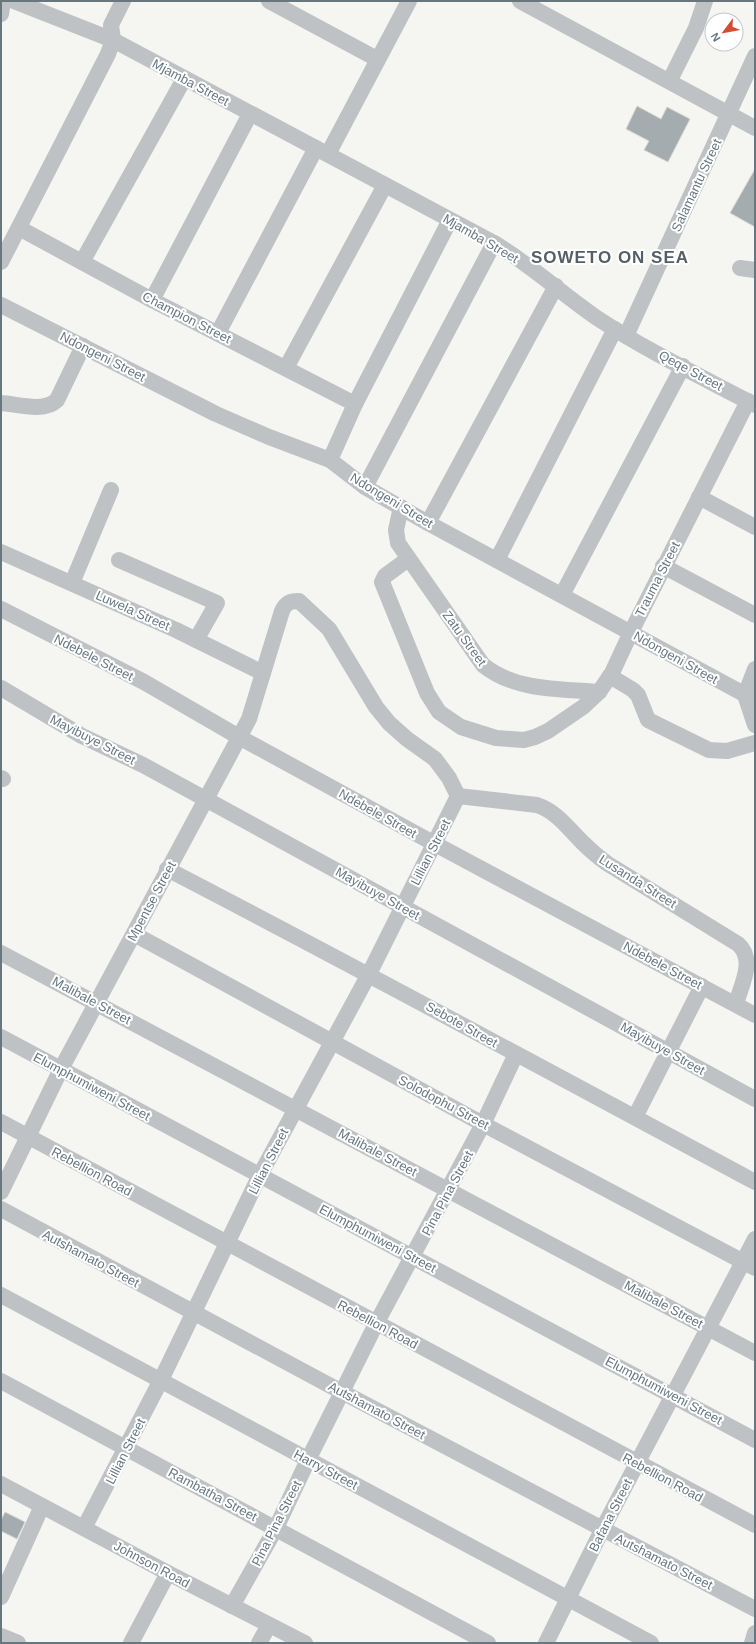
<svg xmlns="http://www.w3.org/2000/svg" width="756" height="1644" font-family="Arial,sans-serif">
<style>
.building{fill:#a4acb0;stroke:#d6d6d4}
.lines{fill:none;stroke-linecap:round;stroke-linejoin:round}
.minor{stroke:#bec2c5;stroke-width:16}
.labels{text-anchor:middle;stroke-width:4;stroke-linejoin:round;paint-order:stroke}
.street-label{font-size:13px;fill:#667780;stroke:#fff}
.district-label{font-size:17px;font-weight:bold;letter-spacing:1px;fill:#545f66;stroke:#fff}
</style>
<rect width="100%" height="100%" fill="#f5f5f2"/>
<g class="building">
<path d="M637 106 661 119 667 107 690 119 668 162 644 150 649 141 626 129Z"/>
<path d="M755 169V227L730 213Z"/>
<path d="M5 1512 25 1522 17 1539 1 1531V1520Z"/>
</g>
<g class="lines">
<g class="minor">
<path d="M14 1 113 40 494 243C531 265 562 294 597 318 647 351 702 377 755 405"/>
<path d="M269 1 377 59"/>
<path d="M520 1 755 128"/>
<path d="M1 14 3 1"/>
<path d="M670 80 696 28 705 1"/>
<path d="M328 154 409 1"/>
<path d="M19 228 152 300 355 404"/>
<path d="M1 262 108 54 113 40 111 25 123 1"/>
<path d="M82 262 184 79"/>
<path d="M740 268 755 270"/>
<path d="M152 300 250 114"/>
<path d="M1 305 216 414 269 437 330 460 365 487 428 523 755 700"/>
<path d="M218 333 316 148"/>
<path d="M626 336 755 56"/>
<path d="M286 368 385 185"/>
<path d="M1 403C17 404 44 413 57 400L83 346"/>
<path d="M330 460 355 404 450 220"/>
<path d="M365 487 494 243"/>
<path d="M699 497 755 527"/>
<path d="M401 507 396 530 398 543 483 665C515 691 560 689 599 692"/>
<path d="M428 523 556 286"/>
<path d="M1 552 176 630 263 673"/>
<path d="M408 559 385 576 382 582 427 693 439 712 461 727 496 738 524 740 535 737 548 731 583 707 599 692 612 673 631 632 748 401"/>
<path d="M119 560 217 603 196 640"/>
<path d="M497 560 615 329"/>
<path d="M663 566 755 615"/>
<path d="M72 583 111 490"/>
<path d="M562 595 683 366"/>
<path d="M1 609 144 682 239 737 435 844 755 1015"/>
<path d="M755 669 745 695 755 725"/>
<path d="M610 676 633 690 638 695 648 720 709 750 727 751 755 743"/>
<path d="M1 688 82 736 143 765 755 1099"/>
<path d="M1 778 3 779"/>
<path d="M458 796 537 805C557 812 567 827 582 842 590 850 598 857 608 864L738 944C756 960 741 985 736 1004"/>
<path d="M167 869C364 971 559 1077 755 1182"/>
<path d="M134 934 483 1124 755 1268"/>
<path d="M1 953 755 1353"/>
<path d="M1 1037 755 1440"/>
<path d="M635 1117 702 986"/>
<path d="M1 1122 755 1525"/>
<path d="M1 1192 61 1069 249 719 282 611C286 603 289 601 299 601L329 629 376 707 389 723 407 739 435 759 449 778 458 796"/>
<path d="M1 1209 342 1392 755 1609"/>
<path d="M1 1295 651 1643"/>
<path d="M1 1381 488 1643"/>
<path d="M1 1484 168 1573 305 1643"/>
<path d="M84 1528 161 1380 260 1175 369 974 458 796"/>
<path d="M1 1597 42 1506"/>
<path d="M232 1606 276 1528 308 1460 376 1324 483 1124 516 1054"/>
<path d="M1 1636 18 1643"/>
<path d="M131 1643 168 1573"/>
<path d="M259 1643 269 1625"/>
<path d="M546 1643 602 1530 755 1239"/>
<path d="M752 1643 755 1633"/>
</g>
</g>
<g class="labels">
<g class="street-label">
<text transform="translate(191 82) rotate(28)" y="5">Mjamba Street</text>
<text transform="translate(696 185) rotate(-65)" y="5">Salamantu Street</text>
<text transform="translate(481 238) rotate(30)" y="5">Mjamba Street</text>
<text transform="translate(187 317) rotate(27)" y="5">Champion Street</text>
<text transform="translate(103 356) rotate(27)" y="5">Ndongeni Street</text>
<text transform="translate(691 370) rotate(28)" y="5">Qeqe Street</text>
<text transform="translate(392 500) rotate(31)" y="5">Ndongeni Street</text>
<text transform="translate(657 579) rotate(-63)" y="5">Trauma Street</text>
<text transform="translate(133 610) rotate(24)" y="5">Luwela Street</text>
<text transform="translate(465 638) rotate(54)" y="5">Zatu Street</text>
<text transform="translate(94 657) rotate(27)" y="5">Ndebele Street</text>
<text transform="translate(676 657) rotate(29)" y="5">Ndongeni Street</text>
<text transform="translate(93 739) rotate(27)" y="5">Mayibuye Street</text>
<text transform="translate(378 813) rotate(29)" y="5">Ndebele Street</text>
<text transform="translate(430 852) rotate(-63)" y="5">Lillian Street</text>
<text transform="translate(638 881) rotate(32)" y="5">Lusanda Street</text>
<text transform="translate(378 893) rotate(29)" y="5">Mayibuye Street</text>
<text transform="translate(151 901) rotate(-62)" y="5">Mpentse Street</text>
<text transform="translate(663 965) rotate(28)" y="5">Ndebele Street</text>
<text transform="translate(92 1000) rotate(28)" y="5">Malibale Street</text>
<text transform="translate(462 1024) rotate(29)" y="5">Sebote Street</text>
<text transform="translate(663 1048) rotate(29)" y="5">Mayibuye Street</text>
<text transform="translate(92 1086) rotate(28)" y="5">Elumphumiweni Street</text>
<text transform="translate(444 1102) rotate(28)" y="5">Solodophu Street</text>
<text transform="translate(378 1152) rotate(28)" y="5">Malibale Street</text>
<text transform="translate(268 1161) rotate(-63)" y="5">Lillian Street</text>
<text transform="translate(92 1171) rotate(28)" y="5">Rebellion Road</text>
<text transform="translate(447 1193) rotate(-62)" y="5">Pina Pina Street</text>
<text transform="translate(378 1238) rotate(28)" y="5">Elumphumiweni Street</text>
<text transform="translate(91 1258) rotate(28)" y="5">Autshamato Street</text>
<text transform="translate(664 1304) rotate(28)" y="5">Malibale Street</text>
<text transform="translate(378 1324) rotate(28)" y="5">Rebellion Road</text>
<text transform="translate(664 1390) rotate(28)" y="5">Elumphumiweni Street</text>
<text transform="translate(377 1410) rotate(28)" y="5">Autshamato Street</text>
<text transform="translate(125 1451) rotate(-63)" y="5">Lillian Street</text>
<text transform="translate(326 1469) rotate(28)" y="5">Harry Street</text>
<text transform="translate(663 1477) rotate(28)" y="5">Rebellion Road</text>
<text transform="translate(213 1494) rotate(28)" y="5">Rambatha Street</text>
<text transform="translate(610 1515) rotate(-63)" y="5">Bafana Street</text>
<text transform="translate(276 1523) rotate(-63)" y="5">Pina Pina Street</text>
<text transform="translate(664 1561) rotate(27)" y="5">Autshamato Street</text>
<text transform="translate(152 1564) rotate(28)" y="5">Johnson Road</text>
</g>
<g class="district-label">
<text x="610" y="263">SOWETO ON SEA</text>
</g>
</g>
<rect width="756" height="1644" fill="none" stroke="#667780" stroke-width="4"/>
<g transform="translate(724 32) rotate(238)"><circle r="19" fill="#ffffff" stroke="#c2c9cc"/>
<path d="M0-3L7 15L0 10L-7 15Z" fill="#d44c33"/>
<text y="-6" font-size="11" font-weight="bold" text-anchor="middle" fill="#667780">N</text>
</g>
</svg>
